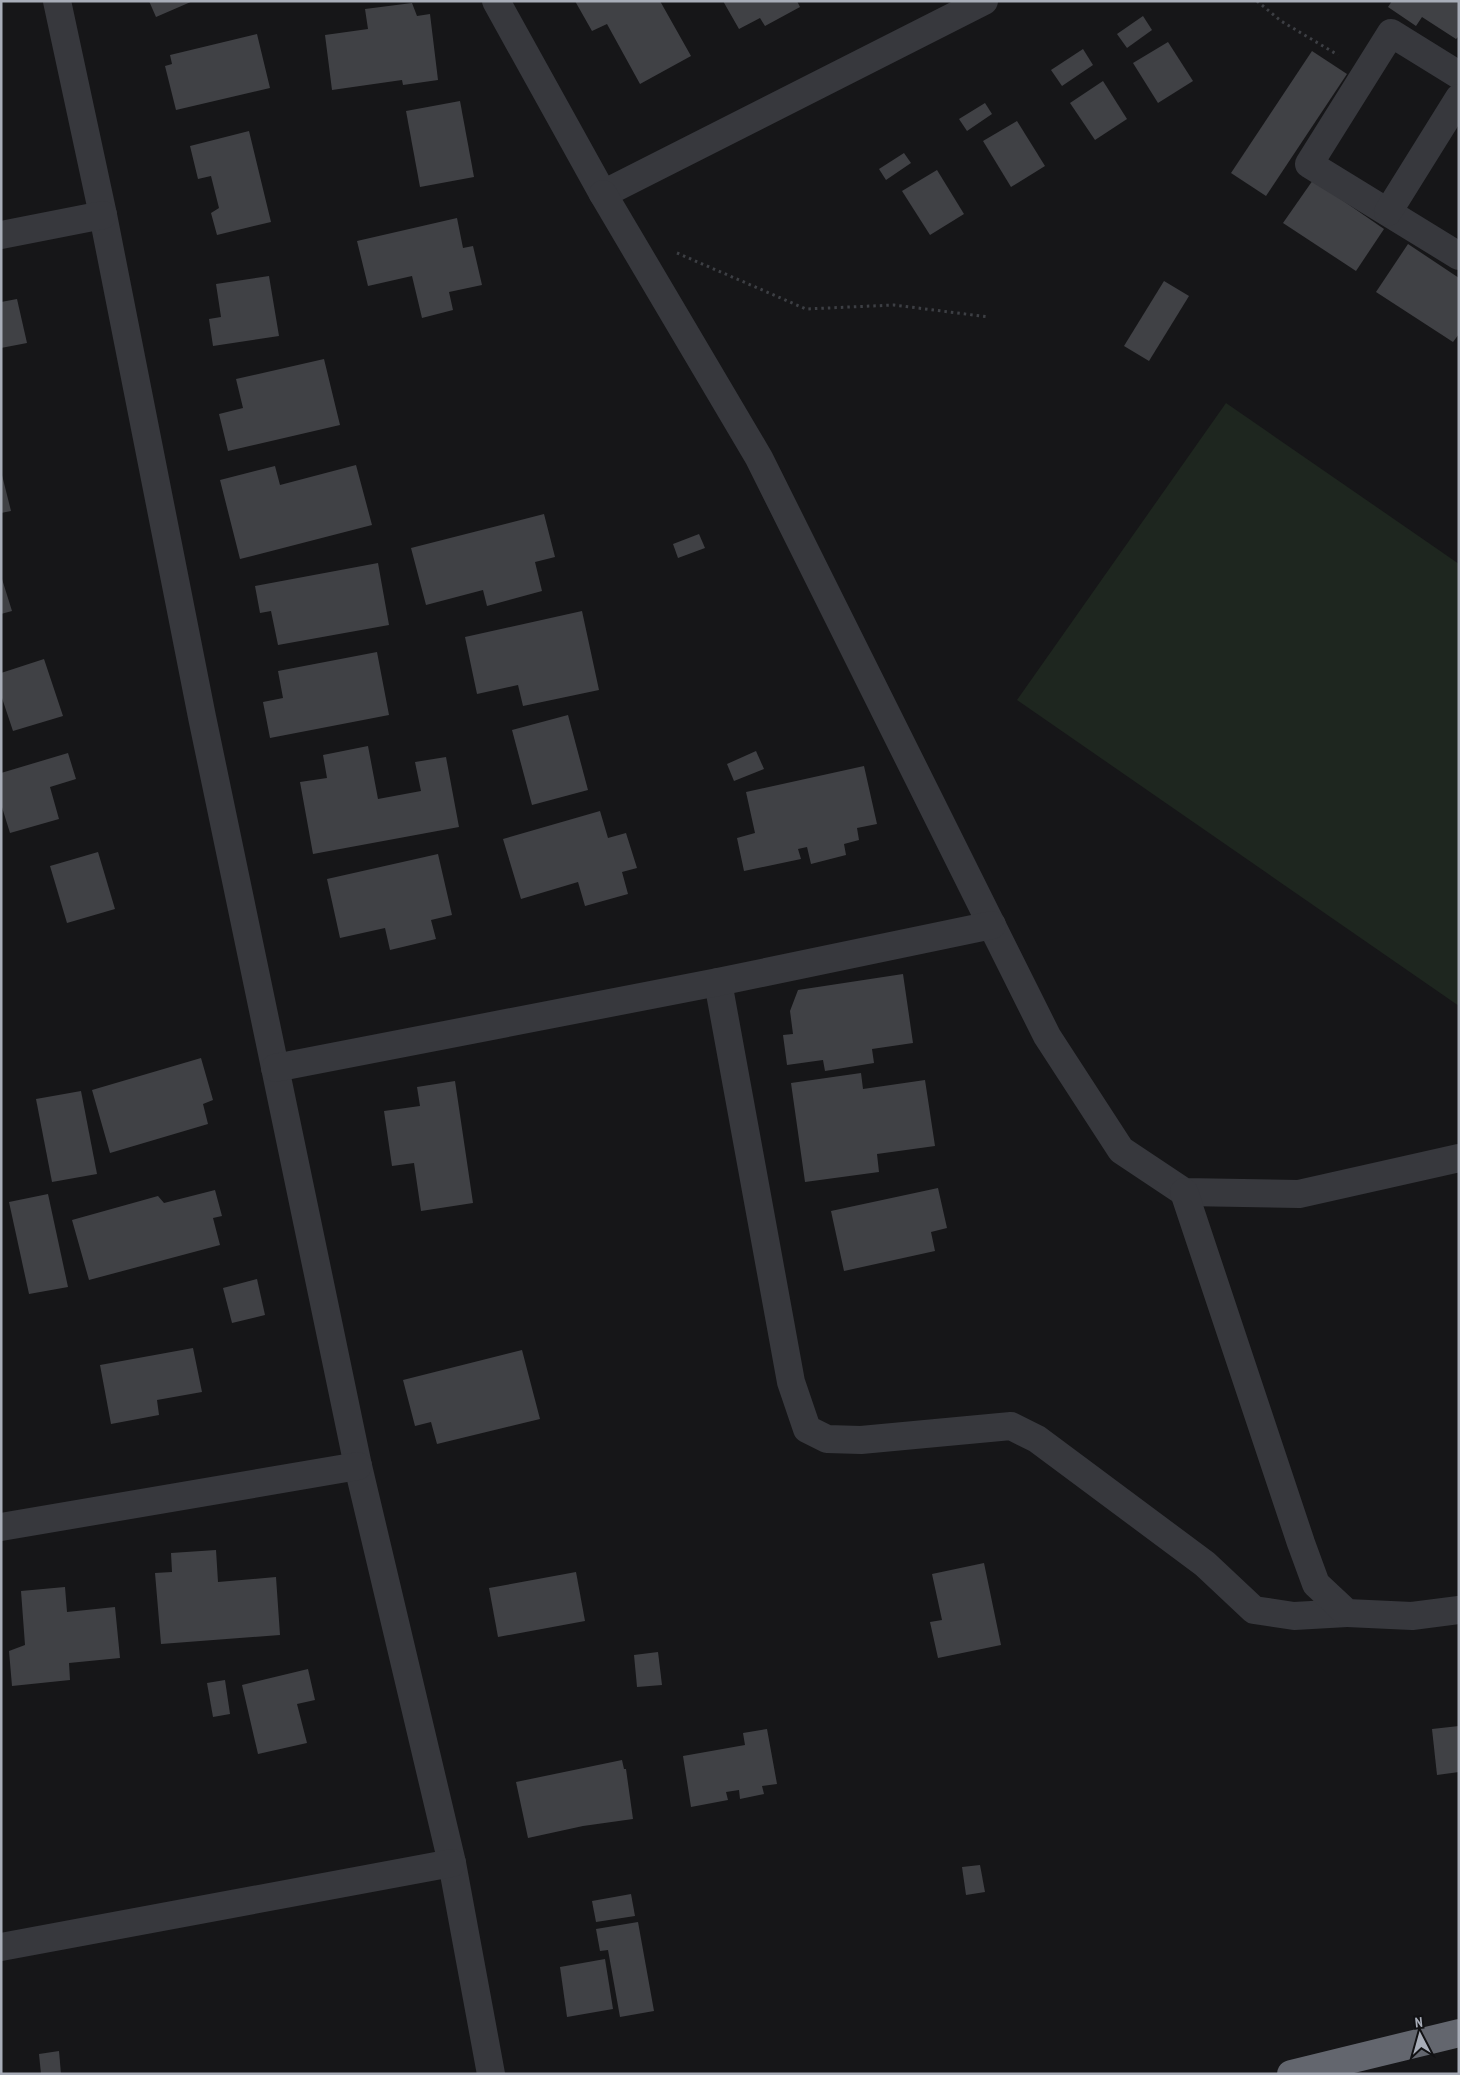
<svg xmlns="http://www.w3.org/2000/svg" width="1460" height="2075" font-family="'PT Sans Narrow',sans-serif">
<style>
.green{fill:#1e261f}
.building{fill:#404145}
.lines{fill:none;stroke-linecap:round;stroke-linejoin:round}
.path{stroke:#3d3f44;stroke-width:3;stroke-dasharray:2.5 4;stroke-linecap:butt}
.minor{stroke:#37383d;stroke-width:28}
.highway{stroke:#63666e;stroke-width:28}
</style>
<rect width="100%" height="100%" fill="#161618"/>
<path class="green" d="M1226 403 1459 564V1006L1017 700Z"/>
<g class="building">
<path d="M149 1H193L156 17Z"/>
<path d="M575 1H660L691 56 640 84 607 24 592 31Z"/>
<path d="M723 1H797L800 7 765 26 760 18 739 29Z"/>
<path d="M1392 1H1459V36L1456 39 1422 17 1416 26 1388 7Z"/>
<path d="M412 3 417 16 430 14 438 80 403 85 402 80 332 90 325 35 368 29 365 9Z"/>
<path d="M1143 16 1152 30 1127 48 1117 34Z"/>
<path d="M257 34 270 88 176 110 165 66 172 64 170 55Z"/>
<path d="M1168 42 1193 81 1158 103 1133 63Z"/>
<path d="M1083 49 1093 65 1062 86 1051 70Z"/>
<path d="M1312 51 1347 74 1266 196 1231 173Z"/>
<path d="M1103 81 1127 119 1095 140 1070 103Z"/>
<path d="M460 101 474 177 420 187 406 111Z"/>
<path d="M985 103 992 114 967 131 959 119Z"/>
<path d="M1017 121 1045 166 1011 187 983 141Z"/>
<path d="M249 131 271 222 217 235 211 213 219 208 211 176 198 179 190 146Z"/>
<path d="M904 153 911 163 886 180 879 169Z"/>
<path d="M937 170 964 214 930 235 902 191Z"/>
<path d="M1313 180 1384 229 1356 271 1283 223Z"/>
<path d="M457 218 463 248 473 246 482 285 449 292 453 310 422 318 412 276 368 286 357 241Z"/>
<path d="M1408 244 1459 278V334L1453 342 1376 292Z"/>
<path d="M269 276 279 336 213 346 209 319 221 317 216 284Z"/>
<path d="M1164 281 1189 296 1149 361 1124 346Z"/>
<path d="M17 299 27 343 1 348V302Z"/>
<path d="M324 359 340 425 228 451 219 414 243 408 236 379Z"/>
<path d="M356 465 372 525 240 559 220 480 275 466 280 485Z"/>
<path d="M1 471 11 511 1 513Z"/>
<path d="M544 514 555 557 535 562 542 591 487 606 483 590 426 605 411 548Z"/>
<path d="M699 534 705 548 678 558 673 544Z"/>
<path d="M378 563 389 625 278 645 271 611 260 613 255 586Z"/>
<path d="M2 579 12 611 1 614V580Z"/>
<path d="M582 611 599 690 523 706 518 685 477 694 465 637Z"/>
<path d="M377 652 389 715 270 738 263 702 283 698 278 671Z"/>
<path d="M44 659 63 716 13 731 1 695V673Z"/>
<path d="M568 715 588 790 532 805 512 730Z"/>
<path d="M368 746 378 799 421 791 415 762 446 757 459 827 313 854 300 782 327 778 323 755Z"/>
<path d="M756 751 764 769 734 781 727 764Z"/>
<path d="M68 753 76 779 50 787 59 819 10 833 1 804V773Z"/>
<path d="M864 766 877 824 857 828 859 840 844 844 846 855 811 864 807 847 798 849 801 859 744 871 737 838 755 833 746 792Z"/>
<path d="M600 811 608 838 626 833 637 868 622 872 628 894 585 906 578 882 521 899 503 839Z"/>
<path d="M98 852 115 909 67 923 50 866Z"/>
<path d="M438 854 452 915 431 920 436 939 390 950 385 928 340 938 327 879Z"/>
<path d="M903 974 913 1043 872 1049 874 1063 825 1071 823 1060 787 1065 783 1035 793 1034 790 1011 798 990Z"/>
<path d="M201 1058 213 1100 203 1104 208 1124 110 1153 92 1090Z"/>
<path d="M861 1073 863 1089 925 1080 935 1146 877 1154 879 1172 805 1182 791 1083Z"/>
<path d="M455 1081 473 1203 421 1211 414 1163 392 1166 384 1111 420 1106 417 1087Z"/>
<path d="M81 1091 97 1174 52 1182 36 1099Z"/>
<path d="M938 1188 947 1228 931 1232 935 1251 844 1271 831 1211Z"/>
<path d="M215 1190 222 1216 213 1218 220 1245 89 1280 72 1220 158 1196 164 1203Z"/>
<path d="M48 1194 68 1287 29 1294 9 1202Z"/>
<path d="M257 1279 265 1315 232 1323 223 1288Z"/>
<path d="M193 1348 202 1392 157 1400 159 1415 111 1424 100 1365Z"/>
<path d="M522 1350 540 1419 437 1444 431 1422 415 1426 403 1380Z"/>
<path d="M216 1550 218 1582 276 1577 280 1635 161 1644 155 1573 172 1572 171 1553Z"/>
<path d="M984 1563 1001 1645 938 1658 930 1622 942 1620 932 1574Z"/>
<path d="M576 1572 585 1621 498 1637 489 1588Z"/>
<path d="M65 1587 67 1612 115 1607 120 1658 69 1663 70 1680 12 1686 9 1651 25 1645 21 1591Z"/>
<path d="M658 1652 662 1685 637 1687 634 1655Z"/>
<path d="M308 1669 315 1700 297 1704 307 1743 258 1754 242 1685Z"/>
<path d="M225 1680 230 1714 213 1717 207 1683Z"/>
<path d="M1459 1726V1772L1437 1775 1432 1729Z"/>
<path d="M767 1729 777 1784 762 1786 764 1794 740 1799 739 1790 726 1792 728 1800 691 1807 683 1756 745 1745 743 1733Z"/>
<path d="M622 1760 624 1769H626L633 1819 583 1826 528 1838 516 1782Z"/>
<path d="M980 1865 985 1892 966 1895 962 1867Z"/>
<path d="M631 1894 635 1916 596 1922 592 1901Z"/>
<path d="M638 1922 654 2011 620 2017 608 1950 600 1951 596 1929Z"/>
<path d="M605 1959 613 2009 567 2017 560 1967Z"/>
<path d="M59 2051 61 2074H41L39 2054Z"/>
</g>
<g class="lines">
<g class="path">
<path d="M1257 1 1281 21 1338 55"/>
<path d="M677 253 806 309 894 305 989 317"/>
</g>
<g class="minor">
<path d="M57 1 103 215 202 717 358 1466 452 1863 491 2074"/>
<path d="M496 1 603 194 984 1"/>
<path d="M1459 75 1391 33 1309 164 1459 256"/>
<path d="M603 194 759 458 1047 1036 1121 1150 1184 1192 1299 1194 1459 1158"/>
<path d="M1388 212 1459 98"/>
<path d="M1 235 103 215"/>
<path d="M718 982 791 1382 807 1429 827 1439 861 1440 1011 1426 1037 1439 1205 1564 1254 1610 1294 1616 1347 1613"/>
<path d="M275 1068 718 982 992 925"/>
<path d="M1184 1192 1301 1543 1316 1584 1347 1613 1412 1616 1459 1610"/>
<path d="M1 1527 358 1466"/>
<path d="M1 1947 452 1863"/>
</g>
<path class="highway" d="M1291 2074 1459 2033"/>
</g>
<rect width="1460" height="2075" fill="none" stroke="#a8adb8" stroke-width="5"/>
<g transform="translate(1420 2035) rotate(354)" stroke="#111113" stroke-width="4" paint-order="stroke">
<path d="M0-4L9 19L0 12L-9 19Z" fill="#a8adb8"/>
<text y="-8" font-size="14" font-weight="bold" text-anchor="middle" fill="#a8adb8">N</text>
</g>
</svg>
